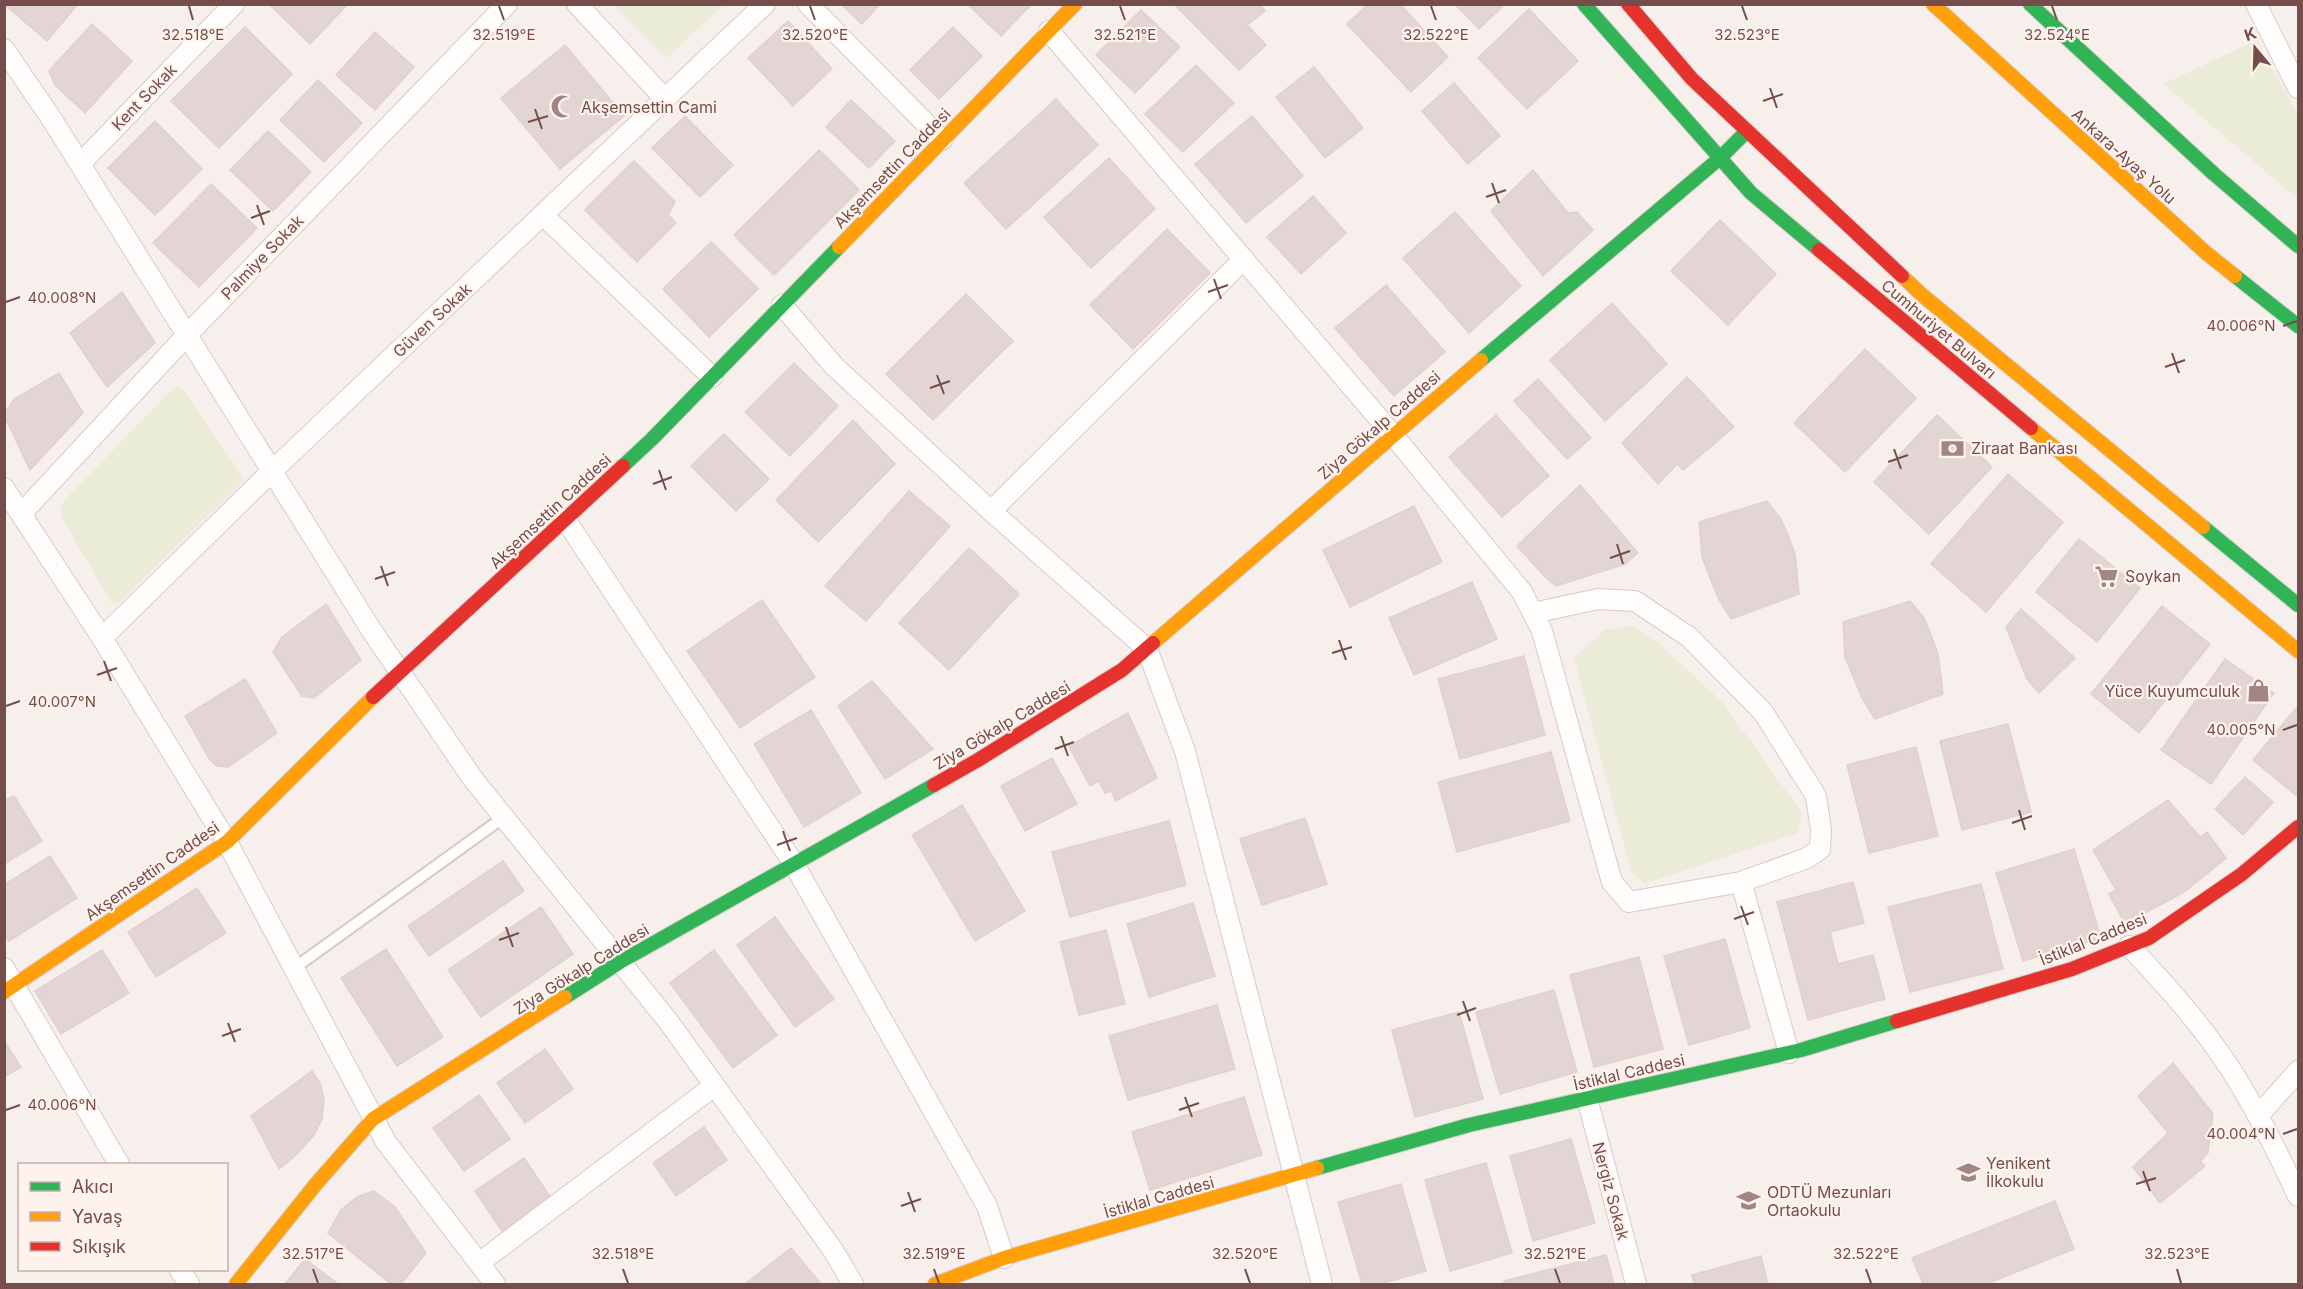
<svg xmlns="http://www.w3.org/2000/svg" width="2303" height="1289" font-family="Inter,sans-serif">
<style>
.green{fill:#eaecd7}
.building{fill:#e3d5d4;stroke:#e0d1ce;stroke-width:1.5}
.lines{fill:none;stroke-linecap:round;stroke-linejoin:round}
.lane-casing{stroke:#d6cbc8;stroke-width:14}
.street-casing{stroke:#d6cbc8;stroke-width:22}
.fast-casing{stroke:#d8ccca;stroke-width:16}
.slow-casing{stroke:#d8ccca;stroke-width:16}
.jam-casing{stroke:#d8ccca;stroke-width:16}
.lane{stroke:#fefdfc;stroke-width:10}
.street{stroke:#fefdfc;stroke-width:20}
.fast{stroke:#30b455;stroke-width:14}
.slow{stroke:#ff9f0a;stroke-width:14}
.jam{stroke:#e5322d;stroke-width:14}
.ticks{fill:none;stroke:#754e4c;stroke-width:2}
.labels{text-anchor:middle;stroke-width:4.5;stroke-linejoin:round;paint-order:stroke}
.street-label{font-size:16px;fill:#754e4c;stroke:#fef2ed}
.poi-label{font-size:16px;fill:#754e4c;stroke:#fef2ed;text-anchor:start}
.ticks-label{font-size:15px;text-anchor:middle;fill:#754e4c;stroke:#fef2ed;stroke-width:4.5;stroke-linejoin:round;paint-order:stroke}
</style>
<rect width="100%" height="100%" fill="#f7efec"/>
<g class="green">
<path d="M614 5H723L667 58Z"/>
<path d="M2257 40 2298 114V199L2163 84Z"/>
<path d="M179 386 184 390 243 477 242 482 121 601 114 604 110 601 61 516 60 509 64 501 170 391Z"/>
<path d="M1634 626 1658 643 1723 703 1802 813 1798 833 1644 884 1631 871 1574 658 1604 630Z"/>
</g>
<g class="building">
<path d="M4 4H78L47 41Z"/>
<path d="M348 4 310 44 270 5V4Z"/>
<path d="M841 4H880L862 24Z"/>
<path d="M967 4H1028L1030 6 1001 36Z"/>
<path d="M1174 4H1259L1265 11 1247 25 1266 45 1239 70Z"/>
<path d="M1368 4H1400L1448 57 1411 92 1347 24Z"/>
<path d="M1455 4H1505L1479 29Z"/>
<path d="M1529 9 1578 61 1527 109 1478 58Z"/>
<path d="M1141 10 1180 47 1135 93 1096 55Z"/>
<path d="M788 21 832 69 793 106 748 58Z"/>
<path d="M92 24 132 61 85 113 55 85 49 71Z"/>
<path d="M245 27 292 74 219 148 171 101Z"/>
<path d="M953 27 982 56 939 99 910 70Z"/>
<path d="M375 32 414 67 375 110 336 75Z"/>
<path d="M565 45 624 116 560 169 501 98Z"/>
<path d="M1196 65 1234 103 1183 152 1145 114Z"/>
<path d="M1314 67 1363 128 1325 158 1276 97Z"/>
<path d="M318 80 362 123 324 162 280 120Z"/>
<path d="M1454 83 1500 136 1468 164 1422 111Z"/>
<path d="M1056 99 1098 145 1006 229 964 183Z"/>
<path d="M851 100 895 141 869 168 826 127Z"/>
<path d="M685 116 733 165 700 197 652 148Z"/>
<path d="M1252 116 1303 176 1246 223 1195 164Z"/>
<path d="M155 121 202 169 155 215 108 168Z"/>
<path d="M268 131 311 172 273 211 230 170Z"/>
<path d="M819 150 859 190 774 275 734 235Z"/>
<path d="M1109 158 1155 209 1091 268 1044 217Z"/>
<path d="M634 161 675 202 668 215 676 223 637 262 585 210Z"/>
<path d="M1533 170 1568 213 1577 212 1593 230 1543 276 1491 211Z"/>
<path d="M211 184 257 228 199 287 153 243Z"/>
<path d="M1313 196 1346 233 1301 274 1267 237Z"/>
<path d="M1455 212 1521 286 1469 333 1403 258Z"/>
<path d="M1720 220 1776 274 1728 325 1671 271Z"/>
<path d="M1167 229 1210 273 1133 349 1090 305Z"/>
<path d="M711 242 758 289 709 337 663 289Z"/>
<path d="M1386 285 1445 352 1394 396 1335 328Z"/>
<path d="M122 292 155 343 107 387 70 333Z"/>
<path d="M966 294 1013 341 933 420 886 374Z"/>
<path d="M1612 303 1667 364 1605 421 1550 360Z"/>
<path d="M1865 349 1916 398 1845 472 1794 423Z"/>
<path d="M794 363 838 406 790 456 745 412Z"/>
<path d="M59 373 83 413 30 470 4 415 14 399Z"/>
<path d="M1687 377 1734 427 1683 470 1677 464 1658 484 1622 443Z"/>
<path d="M1538 379 1591 438 1567 459 1514 401Z"/>
<path d="M1496 415 1549 476 1502 517 1449 457Z"/>
<path d="M1937 415 1992 467 1929 534 1874 482Z"/>
<path d="M853 420 895 464 818 542 776 500Z"/>
<path d="M724 434 769 479 736 511 691 466Z"/>
<path d="M2008 474 2063 522 1986 612 1931 564Z"/>
<path d="M1580 485 1638 553 1625 564 1556 586 1547 579 1517 546Z"/>
<path d="M909 491 950 526 866 621 825 586Z"/>
<path d="M1767 501 1780 518 1786 530 1795 554 1799 594 1731 619 1718 598 1702 557 1699 522Z"/>
<path d="M1414 506 1442 562 1350 607 1323 550Z"/>
<path d="M2079 539 2140 588 2097 642 2036 592Z"/>
<path d="M969 548 1019 594 949 670 899 623Z"/>
<path d="M1472 582 1497 639 1414 675 1389 618Z"/>
<path d="M762 600 815 677 740 728 687 651Z"/>
<path d="M1910 601 1924 618 1929 630 1938 654 1943 694 1875 719 1862 698 1845 657 1843 622Z"/>
<path d="M326 604 361 660 314 698 302 696 273 652 282 637Z"/>
<path d="M2162 606 2210 644 2139 733 2091 694Z"/>
<path d="M2021 609 2075 658 2039 693 2027 679 2006 627Z"/>
<path d="M1524 656 1545 735 1460 759 1438 679Z"/>
<path d="M2225 659 2274 693 2211 784 2161 750Z"/>
<path d="M245 679 277 733 228 767 217 766 210 760 185 716Z"/>
<path d="M872 681 933 749 885 779 838 706Z"/>
<path d="M2297 707 2298 708V797L2253 760Z"/>
<path d="M811 710 861 793 804 827 754 744Z"/>
<path d="M1128 713 1157 778 1116 801 1111 791 1105 793 1099 781 1090 786 1069 746Z"/>
<path d="M2008 724 2031 812 1962 830 1940 741Z"/>
<path d="M1916 747 1938 836 1869 853 1847 765Z"/>
<path d="M1551 752 1570 821 1457 852 1438 782Z"/>
<path d="M1052 758 1077 804 1025 831 1001 786Z"/>
<path d="M2245 777 2273 802 2243 835 2215 809Z"/>
<path d="M14 796 42 841 4 864V801Z"/>
<path d="M2168 800 2200 837 2207 832 2226 858 2184 892 2125 924 2109 894 2116 890 2093 850Z"/>
<path d="M962 805 1025 911 975 941 912 835Z"/>
<path d="M1305 818 1327 884 1262 905 1240 839Z"/>
<path d="M1169 821 1186 885 1070 917 1052 852Z"/>
<path d="M2074 849 2101 938 2023 961 1996 873Z"/>
<path d="M50 856 77 898 9 941 4 934V885Z"/>
<path d="M503 861 524 891 429 956 408 926Z"/>
<path d="M1853 882 1864 923 1830 932 1838 964 1873 955 1885 999 1808 1020 1777 902Z"/>
<path d="M1981 884 2003 969 1910 992 1888 907Z"/>
<path d="M197 888 226 933 156 977 128 932Z"/>
<path d="M1193 903 1215 976 1149 997 1127 924Z"/>
<path d="M541 907 573 954 481 1017 448 970Z"/>
<path d="M775 917 834 999 795 1027 737 945Z"/>
<path d="M1106 930 1125 1004 1079 1015 1060 942Z"/>
<path d="M1725 939 1750 1028 1689 1045 1664 956Z"/>
<path d="M386 949 443 1037 397 1066 341 978Z"/>
<path d="M102 950 129 993 61 1034 35 991Z"/>
<path d="M714 950 777 1035 733 1068 670 983Z"/>
<path d="M1639 957 1663 1049 1594 1067 1570 975Z"/>
<path d="M1554 990 1577 1072 1500 1094 1476 1012Z"/>
<path d="M1217 1005 1235 1069 1128 1100 1109 1036Z"/>
<path d="M1459 1012 1483 1099 1415 1117 1392 1030Z"/>
<path d="M4 1041 21 1067 4 1077Z"/>
<path d="M545 1049 573 1089 525 1123 497 1083Z"/>
<path d="M2173 1063 2213 1114 2208 1153 2200 1161 2205 1166 2160 1203 2133 1167 2168 1133 2138 1096Z"/>
<path d="M312 1071 320 1083 324 1100 322 1119 314 1135 296 1155 279 1169 251 1116Z"/>
<path d="M479 1095 510 1139 464 1171 433 1128Z"/>
<path d="M1244 1097 1262 1155 1150 1190 1132 1132Z"/>
<path d="M704 1127 727 1160 676 1196 653 1163Z"/>
<path d="M1571 1139 1595 1223 1533 1241 1510 1156Z"/>
<path d="M524 1158 551 1198 502 1231 475 1191Z"/>
<path d="M1486 1163 1512 1253 1450 1271 1425 1180Z"/>
<path d="M1401 1184 1426 1271 1380 1284H1362L1338 1202Z"/>
<path d="M374 1191 395 1207 426 1253 401 1284H391L328 1233 341 1210 357 1197Z"/>
<path d="M2055 1201 2074 1249 1986 1284H1923L1912 1258Z"/>
<path d="M791 1248 821 1284H745Z"/>
<path d="M1606 1255 1614 1284H1505L1504 1281Z"/>
<path d="M1761 1256 1768 1284H1694L1692 1275Z"/>
<path d="M305 1259 338 1284H285Z"/>
</g>
<g class="lines">
<defs>
<path id="lane" d="M293 969 504 817"/>
<g id="street">
<path d="M577 4 665 99"/>
<path d="M808 4 942 140"/>
<path d="M2256 4 2298 88"/>
<path d="M1049 31 1393 435 1522 592 1542 631 1612 882 1629 902 1741 882"/>
<path d="M4 49 53 121 372 631 473 779 668 1021 833 1250 853 1284"/>
<path d="M80 164 234 4"/>
<path d="M543 215 712 377"/>
<path d="M782 305 834 366 991 511 1147 649 1185 751 1322 1284"/>
<path d="M4 488 102 638 227 842 386 1142 495 1284"/>
<path d="M991 511 1244 259"/>
<path d="M21 514 187 335 507 4"/>
<path d="M565 519 794 864 987 1206 1004 1258"/>
<path d="M1533 613 1598 599 1635 601 1689 637 1763 712 1816 796 1821 830 1820 849 1807 858 1741 882 1789 1053"/>
<path d="M102 638 272 471 765 4"/>
<path d="M2129 946C2166 985 2202 1025 2231 1070 2257 1110 2278 1153 2298 1196"/>
<path d="M4 968 119 1164"/>
<path d="M1587 1098 1636 1284"/>
<path d="M2258 1116 2298 1071"/>
<path d="M479 1263 714 1086"/>
<path d="M180 1270 189 1284"/>
</g>
<g id="fast">
<path d="M1584 4 1751 193 1819 250"/>
<path d="M2030 4 2214 174 2298 246"/>
<path d="M2235 276 2298 326"/>
<path d="M1481 360 1720 158 1747 131"/>
<path d="M623 466 652 439 839 247"/>
<path d="M2203 527 2298 605"/>
<path d="M565 997 620 962 934 785"/>
<path d="M1317 1168 1469 1125 1801 1050 1897 1021"/>
</g>
<g id="slow">
<path d="M1933 4 2205 252 2235 276"/>
<path d="M839 247 1075 4"/>
<path d="M1902 276 1922 295 2203 527"/>
<path d="M2031 428 2298 651"/>
<path d="M1153 643 1481 360"/>
<path d="M4 992 227 842 373 697"/>
<path d="M236 1284 316 1184 373 1119 565 997"/>
<path d="M935 1284 1004 1258 1317 1168"/>
</g>
<g id="jam">
<path d="M1628 4 1692 79 1902 276"/>
<path d="M1819 250 2031 428"/>
<path d="M373 697 623 466"/>
<path d="M934 785 978 760 1122 670 1153 643"/>
<path d="M1897 1021 2072 969 2149 938 2242 874 2298 827"/>
</g>
</defs>
<use href="#lane" class="lane-casing"/>
<use href="#street" class="street-casing"/>
<use href="#fast" class="fast-casing"/>
<use href="#slow" class="slow-casing"/>
<use href="#jam" class="jam-casing"/>
<use href="#lane" class="lane"/>
<use href="#street" class="street"/>
<use href="#fast" class="fast"/>
<use href="#slow" class="slow"/>
<use href="#jam" class="jam"/>
</g>
<path class="ticks" d="M189 6 193 20M499 6 504 20M810 6 815 20M1120 6 1125 20M1431 6 1436 20M1742 6 1747 20M2052 6 2057 20M1770 88 1777 108M1763 101 1783 94M535 109 542 129M528 122 548 116M1492 183 1499 203M1486 197 1506 190M257 205 264 225M251 218 270 211M1214 279 1221 299M1208 292 1228 285M6 302 20 297M2283 326 2297 321M2172 353 2179 373M2165 367 2185 360M937 375 944 394M930 388 950 381M1894 449 1901 469M1888 462 1908 455M659 470 666 490M653 484 672 477M1617 544 1623 564M1610 558 1630 551M381 566 388 586M375 579 395 572M1339 640 1346 660M1332 653 1352 647M104 661 111 681M97 675 117 668M6 706 20 701M2283 730 2297 725M1061 736 1068 756M1055 749 1074 742M2019 810 2025 830M2012 823 2032 816M783 831 790 851M777 845 797 838M1741 906 1748 925M1734 919 1754 912M506 927 513 947M499 940 519 933M1463 1001 1470 1021M1457 1015 1476 1008M228 1023 235 1042M222 1036 241 1029M1185 1097 1192 1117M6 1110 20 1105M1179 1110 1199 1103M2283 1134 2297 1129M2143 1171 2150 1191M2136 1184 2156 1178M908 1192 915 1212M901 1206 921 1199M313 1269 318 1283M623 1269 628 1283M934 1269 939 1283M1245 1269 1250 1283M1555 1269 1560 1283M1866 1269 1871 1283M2177 1269 2181 1283"/>
<defs>
<symbol id="mosque-bare" viewBox="-9 -9 18 18"><path d="M3.5-4.9A6 6 0 1 0 3.5 4.9A5 5 0 1 1 3.5-4.9Z" fill="#a28684" stroke="#fef2ed" stroke-width="2.5" paint-order="stroke"/></symbol>
<symbol id="bank-bare" viewBox="-9 -9 18 18"><path d="M-6-4H6V4H-6ZM0-2.3a2.3 2.3 0 1 0 0 4.6a2.3 2.3 0 1 0 0-4.6Z" fill="#a28684" stroke="#fef2ed" stroke-width="2.5" paint-order="stroke"/></symbol>
<symbol id="supermarket-bare" viewBox="-9 -9 18 18"><path d="M-6-5.5h2.5l.6 2H6L4.5 2H-2.5L-4.4-4H-6ZM-1.5 3.2a1.3 1.3 0 1 0 .1 0ZM3 3.2a1.3 1.3 0 1 0 .1 0Z" fill="#a28684" stroke="#fef2ed" stroke-width="2.5" paint-order="stroke"/></symbol>
<symbol id="shop-bare" viewBox="-9 -9 18 18"><path d="M-5-2.5h2.3a2.7 3.5 0 0 1 5.4 0H5L5.5 6h-11ZM-1.5-2.5h3a1.5 2.3 0 0 0-3 0Z" fill="#a28684" stroke="#fef2ed" stroke-width="2.5" paint-order="stroke"/></symbol>
<symbol id="school-bare" viewBox="-9 -9 18 18"><path d="M0-5L7-2L0 1L-7-2ZM-4 1L0 2.5L4 1V4Q0 6-4 4Z" fill="#a28684" stroke="#fef2ed" stroke-width="2.5" paint-order="stroke"/></symbol>
</defs>
<g fill-rule="evenodd">
<use href="#mosque-bare" x="546" y="90" width="33" height="33"/>
<use href="#bank-bare" x="1936" y="432" width="33" height="33"/>
<use href="#supermarket-bare" x="2090" y="560" width="33" height="33"/>
<use href="#shop-bare" x="2242" y="674" width="33" height="33"/>
<use href="#school-bare" x="1952" y="1156" width="33" height="33"/>
<use href="#school-bare" x="1732" y="1184" width="33" height="33"/>
</g>
<g class="labels">
<g class="street-label">
<text transform="translate(144 97) rotate(-46)" y="6">Kent Sokak</text>
<text transform="translate(2124 156) rotate(42)" y="6">Ankara-Ayaş Yolu</text>
<text transform="translate(892 168) rotate(-46)" y="6">Akşemsettin Caddesi</text>
<text transform="translate(262 257) rotate(-46)" y="6">Palmiye Sokak</text>
<text transform="translate(432 320) rotate(-43)" y="6">Güven Sokak</text>
<text transform="translate(1939 329) rotate(40)" y="6">Cumhuriyet Bulvarı</text>
<text transform="translate(1379 425) rotate(-41)" y="6">Ziya Gökalp Caddesi</text>
<text transform="translate(550 511) rotate(-43)" y="6">Akşemsettin Caddesi</text>
<text transform="translate(1002 725) rotate(-31)" y="6">Ziya Gökalp Caddesi</text>
<text transform="translate(152 871) rotate(-35)" y="6">Akşemsettin Caddesi</text>
<text transform="translate(2093 939) rotate(-22)" y="6">İstiklal Caddesi</text>
<text transform="translate(581 969) rotate(-32)" y="6">Ziya Gökalp Caddesi</text>
<text transform="translate(1629 1072) rotate(-13)" y="6">İstiklal Caddesi</text>
<text transform="translate(1611 1191) rotate(75)" y="6">Nergiz Sokak</text>
<text transform="translate(1159 1197) rotate(-16)" y="6">İstiklal Caddesi</text>
</g>
<g class="poi-label">
<text x="581" y="113">Akşemsettin Cami</text>
<text x="1971" y="454">Ziraat Bankası</text>
<text x="2125" y="582">Soykan</text>
<text x="2240" y="697" text-anchor="end">Yüce Kuyumculuk</text>
<text x="1986" y="1169">Yenikent<tspan x="1986" dy="18">İlkokulu</tspan></text>
<text x="1767" y="1198">ODTÜ Mezunları<tspan x="1767" dy="18">Ortaokulu</tspan></text>
</g>
</g>
<g class="ticks-label">
<text x="193" y="40">32.518°E</text>
<text x="504" y="40">32.519°E</text>
<text x="815" y="40">32.520°E</text>
<text x="1125" y="40">32.521°E</text>
<text x="1436" y="40">32.522°E</text>
<text x="1747" y="40">32.523°E</text>
<text x="2057" y="40">32.524°E</text>
<text x="62" y="303">40.008°N</text>
<text x="2241" y="331">40.006°N</text>
<text x="62" y="707">40.007°N</text>
<text x="2241" y="735">40.005°N</text>
<text x="62" y="1110">40.006°N</text>
<text x="2241" y="1139">40.004°N</text>
<text x="313" y="1259">32.517°E</text>
<text x="623" y="1259">32.518°E</text>
<text x="934" y="1259">32.519°E</text>
<text x="1245" y="1259">32.520°E</text>
<text x="1555" y="1259">32.521°E</text>
<text x="1866" y="1259">32.522°E</text>
<text x="2177" y="1259">32.523°E</text>
</g>
<rect width="2303" height="1289" fill="none" stroke="#754e4c" stroke-width="12"/>
<rect x="18" y="1163" width="210" height="108" fill="#fef2ed" stroke="#c7b0ad" stroke-width="1.5"/>
<rect x="30" y="1182" width="30" height="9" fill="#30b455" stroke="#c7b0ad" stroke-width="1.5"/>
<text x="72" y="1193" font-size="18" fill="#754e4c">Akıcı</text>
<rect x="30" y="1212" width="30" height="9" fill="#ff9f0a" stroke="#c7b0ad" stroke-width="1.5"/>
<text x="72" y="1223" font-size="18" fill="#754e4c">Yavaş</text>
<rect x="30" y="1242" width="30" height="9" fill="#e5322d" stroke="#c7b0ad" stroke-width="1.5"/>
<text x="72" y="1253" font-size="18" fill="#754e4c">Sıkışık</text>
<g transform="translate(2255 48) rotate(341)" stroke="#fef2ed" stroke-width="4.5" paint-order="stroke">
<path d="M0-4.5L10 22L0 15L-10 22Z" fill="#754e4c"/>
<text y="-9" font-size="16" font-weight="bold" text-anchor="middle" fill="#754e4c">K</text>
</g>
</svg>
